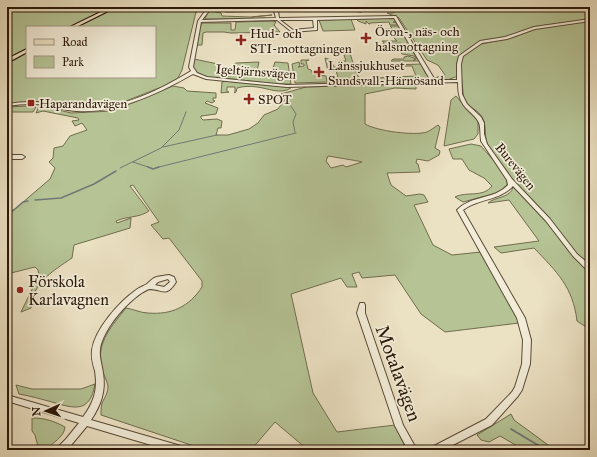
<svg xmlns="http://www.w3.org/2000/svg" width="597" height="457" font-family="'IM FELL Great Primer',serif">
<style>
.green{fill:#b5c395;stroke:#706d4e;fill-rule:evenodd}
.lines{fill:none;stroke-linecap:round;stroke-linejoin:round}
.stream-far2{stroke:#707975;stroke-width:1}
.stream-far1{stroke:#707975;stroke-width:1.5}
.stream{stroke:#707975;stroke-width:2}
.minor-casing{stroke:#5a4a37;stroke-width:2}
.major-casing{stroke:#2a1708;stroke-width:2}
.minor{fill:#f2ecd8;fill-rule:evenodd}
.major{fill:#ebe1c3;fill-rule:evenodd}
.poi-dot{fill:#8f2418;stroke:#f2ecd8;stroke-width:1.5}
.labels{text-anchor:middle;stroke-width:3.5;stroke-linejoin:round;paint-order:stroke}
.far-poi-label{font-size:13px;fill:#2a1708;stroke:#f2ecd8;text-anchor:start}
.far-street-label{font-size:13px;fill:#2a1708;stroke:#f2ecd8}
.poi-label{font-size:16px;fill:#2a1708;stroke:#f2ecd8;text-anchor:start}
.near-street-label{font-size:19px;fill:#2a1708;stroke:#f2ecd8}
</style>
<rect width="100%" height="100%" fill="#ebe1c3"/>
<filter id="stains"><feTurbulence type="fractalNoise" baseFrequency=".005" numOctaves="4"/><feColorMatrix values="0 0 0 0 .2 0 0 0 0 .09 0 0 0 0 .02 0 0 0 .5 -.17"/></filter>
<radialGradient id="worn" r=".72"><stop offset=".6" stop-color="#630" stop-opacity="0"/><stop offset="1" stop-color="#630" stop-opacity=".3"/></radialGradient>
<g class="green">
<path d="M7 7H111L70 27H27V48L7 59Z"/>
<path d="M118 7H207L204 10 196 12 182 70 178 78 164 86 126 101 103 108H73L37 102 7 104V64L27 53V77H155V27H77Z"/>
<path d="M212 7H278L274 11 227 12 210 9Z"/>
<path d="M280 7H347L352 11 362 12 335 10 278 11Z"/>
<path d="M379 7H590V19L533 27 509 37 480 42 460 55 457 63 458 76C450 79 442 83 434 78L445 75 438 65 427 60 399 18 387 13H393L399 8 394 7 388 12 380 9Z"/>
<path d="M211 11 221 13 222 16 250 17 272 15 253 17 252 19H205L208 12Z"/>
<path d="M395 18 398 21 393 22 398 23 397 25H390L389 22 370 23V24H369L366 21V24L358 21 356 19Z"/>
<path d="M351 19 355 30 323 31 319 20Z"/>
<path d="M273 21 276 22 274 25 280 32 231 33 224 32H206L203 33 202 45H196L198 32 202 23H231V30H235L236 22Z"/>
<path d="M590 21V326L586 327 577 321C573 287 557 272 534 248L501 253 494 247 539 241 509 200 488 203C494 197 511 198 513 187 516 176 491 155 487 143 484 134 487 125 482 117 478 110 470 108 464 101L460 64 463 56 481 44 514 37 537 28Z"/>
<path d="M390 26H401L413 48H411L417 59 421 61H391L393 59H404V57L408 56 414 58 415 59 413 61 416 59 414 56 402 54 400 50 387 51 385 47 403 46 401 43 383 44 384 42 382 41H397L392 36H399L392 31 383 32 381 29H393Z"/>
<path d="M350 53 353 63H355L356 65 342 64V66H357L365 69 355 70 361 82 332 83 330 80 337 82 339 80 336 71H328L325 58 331 60 334 67H341L339 61H346L344 55Z"/>
<path d="M194 59 218 64 222 78C212 80 197 76 192 66Z"/>
<path d="M301 60H309L306 61 308 69 311 70 313 74 326 76 327 82 295 83 292 64 299 62 300 66 298 67 304 66V64H301Z"/>
<path d="M259 62 257 71H272L275 62 288 63 291 84H275L224 78 235 74 234 64 236 63Z"/>
<path d="M385 63 393 65 421 64 426 74H428L431 80 375 82 374 79 377 78 416 76 412 66H387Z"/>
<path d="M226 81 288 86 291 88C281 95 267 88 257 87 250 86 244 86 237 88L236 92 234 93 235 92V87H227V92H229L221 93 222 82Z"/>
<path d="M414 84 416 85V89L395 88 365 94V124C377 131 414 136 427 132 431 130 435 127 438 125L440 127 435 148 440 151 439 155 428 161 417 159 416 163 418 164 420 172 387 173 391 185 406 196 420 194 424 195 428 202 414 205 433 245 452 255 481 252 508 298 519 323 445 332 421 314 395 275 362 278 359 272 352 274 357 287H347L341 278 291 294 313 393 337 432 395 425 404 444 403 450H308L275 422 251 450H206L101 415C101 411 101 407 102 403 105 397 108 393 108 386 107 380 102 372 101 365 97 341 112 326 126 308 133 309 141 313 148 313 171 315 189 307 202 287V281L169 238 163 239 151 225 159 222 133 185 130 186 149 211C139 218 127 216 116 221L117 223 131 218 130 228 74 245 72 258C53 271 32 283 31 308L21 312 39 275 38 270 35 267 7 274V213L15 209 50 179 55 168 49 162 53 158 54 148 63 146 70 136 87 130 82 123 75 126 72 121 79 120 78 118 43 111 36 113 39 106 51 108 71 113 113 111 173 86 184 88 187 91 216 93V98H213V100L215 101 212 103 207 101 205 103 218 108 216 114 201 116V118L203 120 217 119 222 121 221 128H218L216 135H228L249 129 258 123 264 115 278 109 286 98V97L281 94 306 87ZM328 156 358 161 362 162 346 167 343 165 331 168 326 161Z"/>
<path d="M456 96 478 121V134L474 139 444 146 451 100Z"/>
<path d="M28 106 36 107 33 112H12L7 115V107Z"/>
<path d="M471 144 481 146C487 154 510 175 507 186 506 189 503 191 500 192L463 202 455 197C467 191 483 198 492 186L484 178 469 170 462 159H453L449 149Z"/>
<path d="M95 384C90 413 75 409 52 402 41 399 30 396 19 394L16 385 32 389H81Z"/>
<path d="M511 414 514 420 555 450H520L519 447 500 436 489 442 481 440 477 435Z"/>
<path d="M32 418C45 418 54 421 65 427 64 438 52 442 47 450H39L35 435 32 431Z"/>
</g>
<g class="lines">
<g class="stream-far2">
<path d="M289 103 296 114 293 122 295 132"/>
<path d="M163 147 217 135"/>
<path d="M133 162 151 168"/>
<path d="M120 168 161 148 179 130 186 112"/>
<path d="M155 168 296 133"/>
</g>
<g class="stream-far1">
<path d="M148 167 153 169 159 167"/>
<path d="M35 200 61 198 94 184 116 171"/>
<path d="M7 216 23 202 28 201"/>
</g>
<path class="stream" d="M511 429 546 450"/>
<defs>
<g id="minor">
<path d="M208 7H212L202 20 276 18 274 11 277 7H281L278 11 279 18 396 16 435 80H457V64L459 56 480 41 505 37 534 27 590 19V21L535 29 507 39 482 43 463 56 461 64 462 94 467 104 481 117 484 123V134L487 144 512 179 550 219 577 254 590 265V271H588L573 256 546 221 513 186C499 201 479 198 463 210L525 318 531 340 530 364 522 390 518 396 492 425 443 450H431L432 447 486 419 512 392 515 387 522 364 523 340 517 318 457 210C471 195 494 200 508 185L507 180 481 141V140C480 134 481 125 478 121 476 117 472 114 469 111 460 103 458 95 458 82L287 87 206 79 193 74C160 93 116 114 77 111 67 111 57 107 47 105 34 103 20 104 7 106V104C20 102 33 101 47 103 57 104 66 108 77 109 116 111 159 91 191 71L189 67 198 21ZM394 18 431 81 287 85 207 77 197 73 193 67 201 22 277 20 292 32 317 30V20ZM280 20H313L314 28 293 30Z"/>
<path d="M7 155H22L25 157 22 159H7Z"/>
<path d="M169 275 174 277 176 282C166 298 163 289 149 289 130 297 103 329 100 349 99 357 102 365 103 373 106 391 101 405 91 420L181 446 184 447 185 450H168L87 426 67 450H57L58 447 66 439 79 423 7 401V395L83 417C94 402 98 390 95 371 93 364 91 358 92 350 95 329 119 302 136 290 140 287 144 286 147 284 149 282 151 280 154 278 158 276 164 276 169 275ZM168 279 170 282 164 287 155 285 158 282Z"/>
<path d="M360 303H364L365 305V313L403 425 417 450H408L395 426 357 313Z"/>
</g>
<g id="major">
<path d="M111 7H116L76 27H70Z"/>
<path d="M27 49V52L7 63V59Z"/>
</g>
</defs>
<use href="#minor" class="minor-casing"/>
<use href="#major" class="major-casing"/>
<use href="#minor" class="minor"/>
<use href="#major" class="major"/>
</g>
<g class="poi-dot">
<path d="M364 32h4v4h4v4h-4v4h-4v-4h-4v-4h4z"/>
<path d="M239 34h4v4h4v4h-4v4h-4v-4h-4v-4h4z"/>
<path d="M317 66h4v4h4v4h-4v4h-4v-4h-4v-4h4z"/>
<path d="M247 93h4v4h4v4h-4v4h-4v-4h-4v-4h4z"/>
<rect x="27" y="99" width="8" height="8" rx="2"/>
<circle cx="20" cy="290" r="4"/>
</g>
<g class="labels">
<g class="far-poi-label">
<text x="375" y="36">Öron-, näs- och<tspan x="375" dy="15">halsmottagning</tspan></text>
<text x="250" y="38">Hud- och<tspan x="250" dy="15">STI-mottagningen</tspan></text>
<text x="328" y="70">Länssjukhuset<tspan x="328" dy="15">Sundsvall-Härnösand</tspan></text>
<text x="258" y="104">SPOT</text>
<text x="39" y="108">Haparandavägen</text>
</g>
<g class="far-street-label">
<text transform="translate(256 71) rotate(4)" y="5">Igeltjärnsvägen</text>
<text transform="translate(516 166) rotate(51)" y="5">Burevägen</text>
</g>
<g class="poi-label">
<text x="28" y="287">Förskola<tspan x="28" dy="18">Karlavagnen</tspan></text>
</g>
<g class="near-street-label">
<text transform="translate(399 373) rotate(70)" y="7">Motalavägen</text>
</g>
</g>
<rect width="597" height="457" fill="none" stroke="#ebe1c3" stroke-width="24"/>
<rect x="8" y="8" width="581" height="441" fill="none" stroke="#2a1708" stroke-width="2"/>
<rect x="12" y="12" width="573" height="433" fill="none" stroke="#2a1708"/>
<rect x="26" y="26" width="130" height="52" fill="#f2ecd8" stroke="#a29785"/>
<rect x="34" y="39" width="20" height="6" fill="#ebe1c3" stroke="#a29785"/>
<text x="62" y="46" font-size="12" fill="#2a1708">Road</text>
<rect x="34" y="56" width="20" height="12" fill="#b5c395" stroke="#a29785"/>
<text x="62" y="66" font-size="12" fill="#2a1708">Park</text>
<g transform="translate(46 411) rotate(267)" stroke="#f2ecd8" stroke-width="3" paint-order="stroke">
<path d="M0-3L7 15L0 10L-7 15Z" fill="#2a1708"/>
<text y="-6" font-size="11" font-weight="bold" text-anchor="middle" fill="#2a1708">N</text>
</g>
<rect width="100%" height="100%" filter="url(#stains)"/>
<rect width="100%" height="100%" fill="url(#worn)"/>
</svg>
